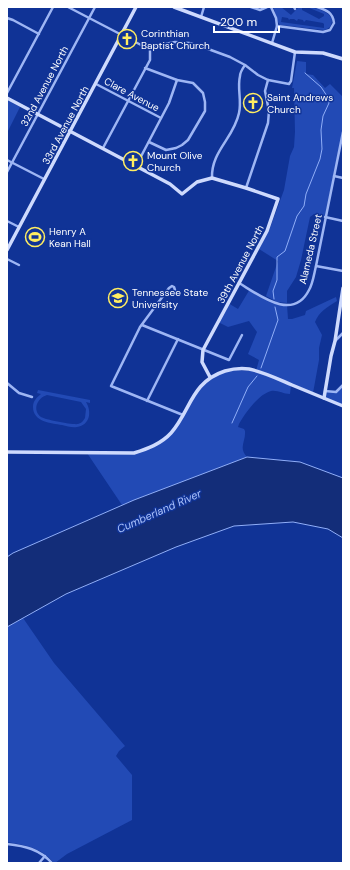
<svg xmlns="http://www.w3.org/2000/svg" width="350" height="870" font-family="'DM Sans',sans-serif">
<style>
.green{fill:#224ab5;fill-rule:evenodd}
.water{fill:#132d79;stroke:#90aef8}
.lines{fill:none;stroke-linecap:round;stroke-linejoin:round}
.stream{stroke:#90aef8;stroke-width:1}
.street{stroke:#9eb6f4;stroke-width:2.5}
.secondary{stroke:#cedafd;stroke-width:3.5}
.labels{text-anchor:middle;stroke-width:3;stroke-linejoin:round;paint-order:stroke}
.poi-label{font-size:10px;fill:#fff;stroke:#103396;text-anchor:start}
.street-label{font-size:10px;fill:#fff;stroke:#103396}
.water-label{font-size:11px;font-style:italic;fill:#aac1fb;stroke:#103396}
</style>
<rect width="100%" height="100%" fill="#103396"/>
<g class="green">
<path d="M273 7H281L291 15 299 7H302V10L319 19 324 16V14L307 7C315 7 337 13 331 25 330 28 327 29 324 30L280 25C276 21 276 13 273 7ZM282 17 288 18 289 20 290 19H294L297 21 298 19 303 20 304 22 306 20 323 23 324 24V28L281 22Z"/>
<path d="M297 61 306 62V74L313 75 325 88 330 84 343 97V129L325 216 314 214 310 217 301 260 296 277 287 291V303L277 302 266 296 278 261 259 249 270 228 284 190 290 156 294 147 295 132 294 88H292Z"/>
<path d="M7 100 20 107 7 133Z"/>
<path d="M250 289 272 302 287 305 288 319H292L305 315 306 311 336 297 337 301C327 307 319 312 315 322L322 335 319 348V360L313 393 291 385 290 394C283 394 278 390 271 391 259 394 245 413 239 424L238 427 244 429 245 431C246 442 238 447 247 457L122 505 87 453H134L148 449 170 434 191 399 210 377 232 370 256 371 259 360 248 354 257 332 249 321 228 327 218 322 228 303 238 309Z"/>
<path d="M343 385V406L324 398 325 391 336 392Z"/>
<path d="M38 390 90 400V403L86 402C92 412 90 425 77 427 72 428 67 426 62 425 51 423 33 422 33 407 33 401 37 397 41 394L37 393ZM47 395 81 402 86 409 85 418C83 421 82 423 78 424 73 425 46 420 41 417 32 410 37 398 47 395Z"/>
<path d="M23 618 54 663 125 746 119 751 116 756 132 775V820L67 854 55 863H54C42 848 25 845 7 842V627Z"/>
</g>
<path class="water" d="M247 457 300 462 343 478V538L328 529 293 522 234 526 176 547 66 594 7 627V557L13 553 134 500Z"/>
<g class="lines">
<g class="stream">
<path d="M274 299 273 291 277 280V257L285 251 297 216 304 206 306 194 320 159 322 149 321 130 323 116 329 103V99L321 87 305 73"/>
<path d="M261 368 278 320 275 307"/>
<path d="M232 423 248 387 257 376"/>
</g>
<g class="street">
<path d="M68 7 143 46 150 47 175 42 189 43 200 46 230 57 245 65 258 75 268 80 289 84 291 81 295 52"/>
<path d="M251 7 260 10 267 7"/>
<path d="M271 7 276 18 277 26"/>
<path d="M294 7 295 9"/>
<path d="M201 17 204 7"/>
<path d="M7 18 13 20 39 34"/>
<path d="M272 43 277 26 323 32 330 30 334 23C333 12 326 10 317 7"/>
<path d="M145 68 177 80 193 83 203 93 205 102V111L188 140 182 145 176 148 166 150 149 142"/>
<path d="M96 84 161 118"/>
<path d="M7 93 53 7"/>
<path d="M103 148 150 60V47"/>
<path d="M7 160 44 179"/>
<path d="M136 166 169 103 177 80"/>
<path d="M7 172 95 7"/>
<path d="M334 176 343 178"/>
<path d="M212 178C211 151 234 138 239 113 242 101 237 88 240 76 240 72 243 68 245 65"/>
<path d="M246 188 268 123 269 111 265 91 268 80"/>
<path d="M325 217 343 221"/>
<path d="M7 221 19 227"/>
<path d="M7 259 19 265"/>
<path d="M316 266 343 271"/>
<path d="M239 283C259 295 293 322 309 290 313 283 314 274 316 266L343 132"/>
<path d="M165 294 173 292 175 290 174 287 172 286 169 288 140 327 111 386 183 415"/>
<path d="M142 325 229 360 242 335"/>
<path d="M335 341 343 333"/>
<path d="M7 383 19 393 32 397"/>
<path d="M325 391 336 392 343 385"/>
<path d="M147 401 178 339"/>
<path d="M7 844C25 846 39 849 52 863"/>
<path d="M39 863 45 856"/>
</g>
<g class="secondary">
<path d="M174 7 295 52 323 53 343 59"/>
<path d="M7 98 170 184 182 194 197 182 212 178 246 188 278 199 267 231 203 350 202 362 210 377"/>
<path d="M7 250 136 7"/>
<path d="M324 398 331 356 335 341 343 288"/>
<path d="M7 452 134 453C147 449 161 444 171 433 191 410 191 382 225 371 232 369 242 368 249 369 264 372 278 379 292 385 309 392 326 399 343 406"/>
</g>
</g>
<defs>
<symbol id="church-ring" viewBox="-11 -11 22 22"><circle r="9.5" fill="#103396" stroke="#ffed61" stroke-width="1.5"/><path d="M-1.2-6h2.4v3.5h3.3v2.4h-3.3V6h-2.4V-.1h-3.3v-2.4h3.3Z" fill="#ffed61"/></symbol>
<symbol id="stadium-ring" viewBox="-11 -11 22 22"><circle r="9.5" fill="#103396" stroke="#ffed61" stroke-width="1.5"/><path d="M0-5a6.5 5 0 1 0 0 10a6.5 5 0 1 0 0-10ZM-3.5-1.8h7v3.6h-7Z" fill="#ffed61"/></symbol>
<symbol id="university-ring" viewBox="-11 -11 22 22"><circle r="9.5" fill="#103396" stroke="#ffed61" stroke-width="1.5"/><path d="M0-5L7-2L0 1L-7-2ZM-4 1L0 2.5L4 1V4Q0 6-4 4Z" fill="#ffed61"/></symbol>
</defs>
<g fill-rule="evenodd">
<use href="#church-ring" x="116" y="28" width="22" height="22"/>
<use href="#church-ring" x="242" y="92" width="22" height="22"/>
<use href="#church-ring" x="122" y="150" width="22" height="22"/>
<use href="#stadium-ring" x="24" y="226" width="22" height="22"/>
<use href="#university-ring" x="107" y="287" width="22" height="22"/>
</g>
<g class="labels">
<g class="poi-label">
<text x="141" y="37">Corinthian<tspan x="141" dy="12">Baptist Church</tspan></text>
<text x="267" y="101">Saint Andrews<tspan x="267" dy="12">Church</tspan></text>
<text x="147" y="159">Mount Olive<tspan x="147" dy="12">Church</tspan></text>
<text x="49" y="235">Henry A<tspan x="49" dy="12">Kean Hall</tspan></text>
<text x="132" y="296">Tennessee State<tspan x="132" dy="12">University</tspan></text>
</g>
<g class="street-label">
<text transform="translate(44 86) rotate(-62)" y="4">32nd Avenue North</text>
<text transform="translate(132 94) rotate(28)" y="4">Clare Avenue</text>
<text transform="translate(65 125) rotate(-62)" y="4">33rd Avenue North</text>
<text transform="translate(310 249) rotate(-77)" y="4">Alameda Street</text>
<text transform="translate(240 264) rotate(-62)" y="4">39th Avenue North</text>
</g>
<g class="water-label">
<text transform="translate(159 511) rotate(-24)" y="4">Cumberland River</text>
</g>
</g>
<rect width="350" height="870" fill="none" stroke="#ffffff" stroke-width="16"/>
<path d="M214 26v6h65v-6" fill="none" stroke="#ffffff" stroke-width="2"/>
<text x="220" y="26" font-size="12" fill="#ffffff" stroke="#103396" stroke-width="3" paint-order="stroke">200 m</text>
</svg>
